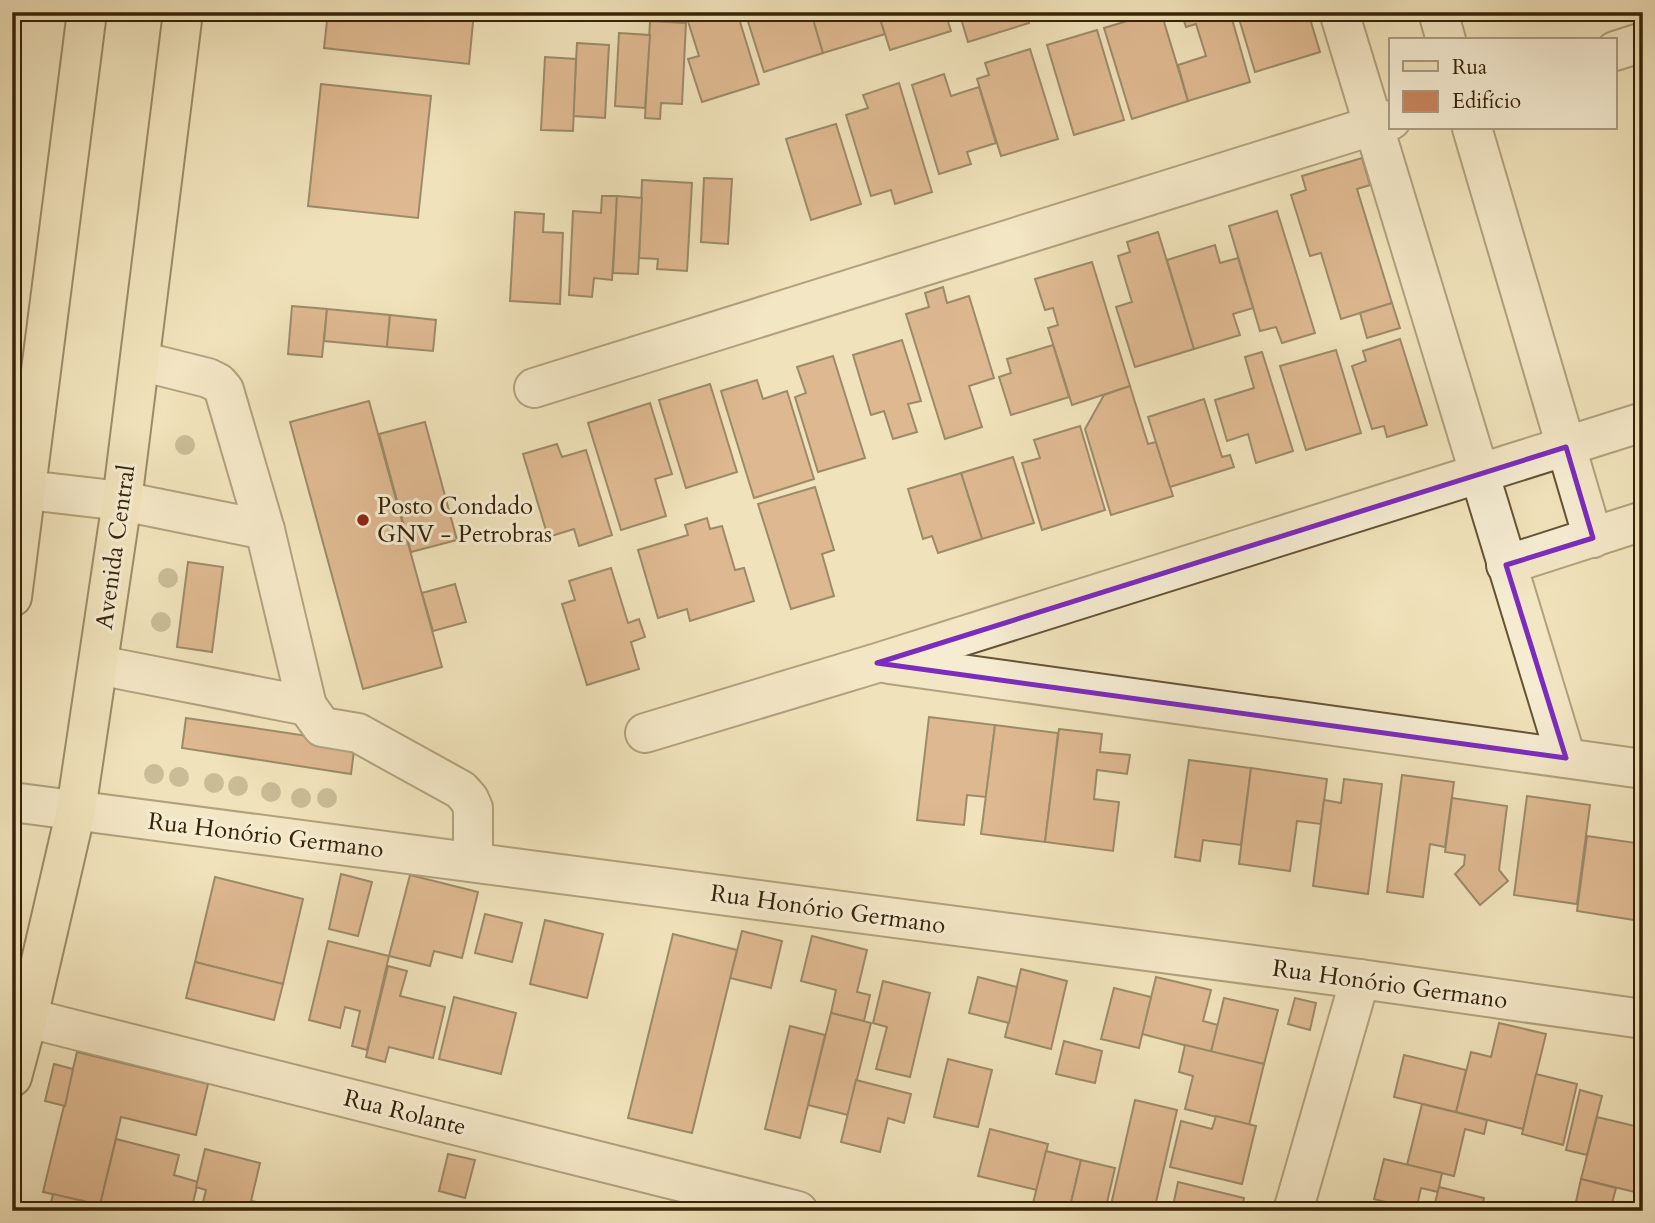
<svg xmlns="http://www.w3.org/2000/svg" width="1655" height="1223" font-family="Cardo,serif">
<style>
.building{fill:#c8855d;stroke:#372307;stroke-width:2}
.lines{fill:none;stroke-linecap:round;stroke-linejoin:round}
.minor-casing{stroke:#655334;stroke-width:42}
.major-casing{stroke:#372307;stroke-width:42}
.minor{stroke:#f5ecd2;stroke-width:38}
.major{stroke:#f0e2ba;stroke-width:38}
.tree{fill:#9c8f6b}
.marked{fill:none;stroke:#7b2cbf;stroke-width:5;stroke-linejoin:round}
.poi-dot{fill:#8f2418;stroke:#f5ecd2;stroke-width:2.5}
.labels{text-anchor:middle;stroke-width:6;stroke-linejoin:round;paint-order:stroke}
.poi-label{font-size:24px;fill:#372307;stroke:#f5ecd2;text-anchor:start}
.street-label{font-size:24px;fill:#372307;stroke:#f5ecd2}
</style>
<rect width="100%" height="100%" fill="#f0e2ba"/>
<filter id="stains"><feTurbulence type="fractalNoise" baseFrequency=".00286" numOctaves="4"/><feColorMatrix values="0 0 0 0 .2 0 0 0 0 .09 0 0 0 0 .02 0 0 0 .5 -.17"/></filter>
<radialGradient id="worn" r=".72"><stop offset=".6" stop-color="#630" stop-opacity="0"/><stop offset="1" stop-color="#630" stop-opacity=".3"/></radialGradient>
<g class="building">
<path d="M328 12H474L469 64 324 48Z"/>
<path d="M685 12H737L759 84 702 102 688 59 699 56Z"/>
<path d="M745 12H811L823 53 764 72Z"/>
<path d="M811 12H878L885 34 823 53Z"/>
<path d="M878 12H945L951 31 890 50Z"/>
<path d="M959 12H1026L1029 23 968 42Z"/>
<path d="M1157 12H1161L1188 101 1132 119 1104 28Z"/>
<path d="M1181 12H1230L1250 82 1188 101 1178 65 1206 56 1196 24 1186 27Z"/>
<path d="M1237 12H1308L1320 52 1255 72Z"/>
<path d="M650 21 686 23 682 104 661 103 660 119 645 118Z"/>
<path d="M1097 30 1124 120 1074 135 1047 45Z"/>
<path d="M619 33 650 35 645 108 615 106Z"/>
<path d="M577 43 609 45 605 118 573 116Z"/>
<path d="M1030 49 1058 139 1001 156 977 79 989 75 985 63Z"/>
<path d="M545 57 576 59 573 131 541 130Z"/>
<path d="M944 74 951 96 979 87 996 143 967 152 971 164 939 174 912 85Z"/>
<path d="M899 83 932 192 895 204 891 190 871 196 846 115 868 108 863 95Z"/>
<path d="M321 84 431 96 418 218 308 206Z"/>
<path d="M836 124 861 204 811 220 786 139Z"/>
<path d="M1362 158 1370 185 1357 189 1392 303 1341 319 1321 253 1310 256 1291 195 1306 190 1302 176Z"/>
<path d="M704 178 732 179 728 244 701 242Z"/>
<path d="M642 180 692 183 687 271 657 269 658 259 639 258Z"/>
<path d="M602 196H617L612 280 594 278 592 297 569 295 573 211 601 213Z"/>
<path d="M617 196 642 198 638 274 613 273Z"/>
<path d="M1277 211 1315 333 1282 343 1276 327 1260 331 1229 226Z"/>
<path d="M515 212 544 214 543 232 563 233 560 304 510 301Z"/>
<path d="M1158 232 1194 349 1135 367 1116 307 1132 302 1118 256 1130 252 1127 242Z"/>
<path d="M1215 245 1220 263 1238 258 1253 308 1233 314 1240 335 1194 349 1167 260Z"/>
<path d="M1092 262 1130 386 1072 405 1048 328 1058 325 1053 308 1045 310 1035 279Z"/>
<path d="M943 287 947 303 969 296 994 378 969 386 982 427 945 439 906 314 929 307 925 293Z"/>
<path d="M1392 303 1400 328 1367 338 1360 313Z"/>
<path d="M292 306 327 309 322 357 288 354Z"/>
<path d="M327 309 390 315 387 347 324 341Z"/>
<path d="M390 315 436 320 433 351 387 347Z"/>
<path d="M1400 339 1427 425 1387 437 1384 426 1372 429 1352 366 1366 361 1363 351Z"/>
<path d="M902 340 921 401 908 404 917 432 893 439 884 411 871 415 853 355Z"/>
<path d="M1053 345 1069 397 1011 415 999 377 1011 373 1007 359Z"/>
<path d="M1336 350 1361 433 1306 450 1280 366Z"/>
<path d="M1262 352 1293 451 1256 463 1248 434 1227 441 1215 400 1254 388 1245 357Z"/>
<path d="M833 356 865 458 818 472 795 397 806 393 797 367Z"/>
<path d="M757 380 763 399 787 391 814 479 754 498 721 391Z"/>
<path d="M710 384 737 472 686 488 659 400Z"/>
<path d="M1130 386 1148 444 1156 442 1173 496 1111 515 1085 429 1104 395Z"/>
<path d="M1204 399 1222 457 1230 455 1234 467 1170 487 1148 417Z"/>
<path d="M369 401 442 667 363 689 290 422Z"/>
<path d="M650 403 672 474 655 479 666 516 621 530 588 423Z"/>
<path d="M425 422 457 540 411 552 379 434Z"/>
<path d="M1080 426 1105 510 1042 530 1022 463 1040 458 1034 440Z"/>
<path d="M557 444 562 457 586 450 612 535 579 546 574 529 548 537 523 454Z"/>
<path d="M1013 457 1034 523 982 539 961 473Z"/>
<path d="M961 473 982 539 938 553 932 536 923 539 908 489Z"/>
<path d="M815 487 834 550 822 554 834 596 791 609 758 504Z"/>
<path d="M707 518 710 529 722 526 735 570 744 568 754 601 690 621 687 609 658 618 638 550 688 535 685 525Z"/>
<path d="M188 562 223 567 212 652 177 647Z"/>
<path d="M611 568 628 623 639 619 645 637 631 642 639 669 587 685 562 604 575 600 569 581Z"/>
<path d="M455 584 466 622 433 631 422 593Z"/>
<path d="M929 717 995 725 986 797 967 795 964 825 917 820Z"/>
<path d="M186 718 355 743 351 774 182 748Z"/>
<path d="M995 725 1058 733 1045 842 981 834Z"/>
<path d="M1059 729 1102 734 1100 752 1130 755 1127 774 1097 770 1094 799 1119 802 1113 851 1045 842Z"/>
<path d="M1189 760 1251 768 1241 845 1203 840 1200 861 1175 857Z"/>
<path d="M1251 768 1327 779 1321 824 1297 821 1290 871 1239 864Z"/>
<path d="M1402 775 1454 782 1445 847 1430 844 1423 897 1387 892Z"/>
<path d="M1344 779 1382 784 1368 894 1313 886 1324 800 1341 803Z"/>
<path d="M1527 796 1590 805 1577 904 1514 895Z"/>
<path d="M1452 798 1507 806 1499 870 1508 881 1480 905 1455 874 1464 865 1465 855 1445 852Z"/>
<path d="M1587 836 1643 844 1634 920 1577 911Z"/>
<path d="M341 874 372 882 358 936 329 929Z"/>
<path d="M410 875 478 892 462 958 434 951 430 966 389 956Z"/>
<path d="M215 877 303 899 283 984 195 962Z"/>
<path d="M485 914 522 923 512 962 475 953Z"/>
<path d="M545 920 603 934 587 998 530 984Z"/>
<path d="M742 931 782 941 771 988 730 978Z"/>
<path d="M673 934 737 950 692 1133 628 1118Z"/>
<path d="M812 936 867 950 857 992 870 995 864 1021 831 1013 836 990 801 981Z"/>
<path d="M328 941 389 956 367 1050 352 1046 360 1011 345 1007 340 1028 309 1020Z"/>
<path d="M195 962 283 984 274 1020 186 998Z"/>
<path d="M388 966 407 971 400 996 445 1007 433 1058 389 1047 385 1062 366 1057Z"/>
<path d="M1021 969 1067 981 1051 1049 1005 1037Z"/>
<path d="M978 977 1017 987 1009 1023 969 1013Z"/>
<path d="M1156 977 1211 990 1203 1021 1218 1025 1211 1052 1142 1034Z"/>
<path d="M883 981 930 993 910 1077 876 1069 887 1027 873 1023Z"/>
<path d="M1114 988 1151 997 1139 1048 1101 1039Z"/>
<path d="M454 997 516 1013 501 1074 439 1059Z"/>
<path d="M1224 998 1278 1010 1264 1064 1211 1052Z"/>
<path d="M1295 998 1316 1003 1310 1030 1288 1024Z"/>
<path d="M831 1013 871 1023 848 1115 808 1105Z"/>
<path d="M1499 1023 1546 1034 1523 1129 1456 1112 1471 1052 1491 1057Z"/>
<path d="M790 1026 825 1035 800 1138 765 1129Z"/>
<path d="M1064 1041 1102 1051 1095 1083 1056 1074Z"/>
<path d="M1185 1045 1264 1064 1249 1125 1185 1109 1193 1076 1179 1072Z"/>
<path d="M77 1052 208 1084 196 1135 121 1117 100 1205 43 1192Z"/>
<path d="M1404 1055 1466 1070 1456 1112 1394 1097Z"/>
<path d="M948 1059 992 1070 978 1127 934 1117Z"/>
<path d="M54 1064 73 1069 65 1106 45 1101Z"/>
<path d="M1536 1074 1577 1084 1563 1145 1522 1134Z"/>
<path d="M856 1080 911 1094 904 1123 888 1118 880 1152 841 1142Z"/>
<path d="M1580 1090 1602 1096 1587 1155 1566 1150Z"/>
<path d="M1135 1100 1177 1110 1154 1211H1136L1111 1205Z"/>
<path d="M1422 1104 1487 1120 1484 1134 1465 1129 1454 1176 1407 1165Z"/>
<path d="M1216 1116 1256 1126 1242 1184 1170 1167 1181 1121 1212 1129Z"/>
<path d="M1597 1117 1643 1128V1194L1581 1179Z"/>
<path d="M990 1129 1048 1144 1037 1190 978 1176Z"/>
<path d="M116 1139 179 1155 174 1175 198 1182 191 1211H122L100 1205Z"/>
<path d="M205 1149 260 1163 251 1201 263 1203 261 1211 201 1210 206 1190 196 1187Z"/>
<path d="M1046 1151 1081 1160 1069 1211 1033 1203Z"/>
<path d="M448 1154 475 1160 465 1198 439 1191Z"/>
<path d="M1384 1159 1442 1173 1438 1192 1421 1188 1416 1210 1374 1199Z"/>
<path d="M1081 1160 1115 1168 1105 1211H1069Z"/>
<path d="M1581 1179 1616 1188 1610 1211H1574Z"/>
<path d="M1178 1182 1244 1198 1241 1211H1172Z"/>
<path d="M1439 1187 1484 1198 1481 1211H1433Z"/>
<path d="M53 1194 100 1205 122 1211H49Z"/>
<path d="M608 1206 628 1211H607Z"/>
</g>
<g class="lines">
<defs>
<g id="minor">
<path d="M1339 12 1566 758"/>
<path d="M1438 12 1446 40"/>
<path d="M1615 51 1643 42"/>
<path d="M1472 128 1593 538"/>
<path d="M140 361 208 378 218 383 224 390 265 530 307 706 322 727 358 733 461 790 469 799 473 808V862"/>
<path d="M534 388 1391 120"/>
<path d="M27 490 122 501 265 530"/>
<path d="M1506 565 1643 521"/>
<path d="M889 664 1643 769"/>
<path d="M98 665 307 706"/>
<path d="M645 733 877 663 1643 422"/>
<path d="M12 802 1360 979 1643 1019"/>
<path d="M12 1014 798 1211"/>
<path d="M1293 1211 1360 979"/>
</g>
<g id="major">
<path d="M12 597 87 12"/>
<path d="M12 1077 28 1017 76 810 122 501 183 12"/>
</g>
</defs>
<use href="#minor" class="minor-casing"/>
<use href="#major" class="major-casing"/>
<use href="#minor" class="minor"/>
<use href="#major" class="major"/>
</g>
<g class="tree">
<circle cx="185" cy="445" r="10"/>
<circle cx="168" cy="578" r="10"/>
<circle cx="161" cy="622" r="10"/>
<circle cx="154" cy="774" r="10"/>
<circle cx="179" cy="777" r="10"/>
<circle cx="214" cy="783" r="10"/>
<circle cx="238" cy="786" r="10"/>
<circle cx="271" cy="792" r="10"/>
<circle cx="301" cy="798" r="10"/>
<circle cx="327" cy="798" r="10"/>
</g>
<path d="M0 0H1655V1223H0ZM1566 447 1593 538 1506 565 1566 758 877 663Z" fill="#f0e2ba" fill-opacity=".55" fill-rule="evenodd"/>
<path class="marked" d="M1566 447 1593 538 1506 565 1566 758 877 663Z"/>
<circle class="poi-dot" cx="363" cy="520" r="7"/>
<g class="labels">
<g class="poi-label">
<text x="377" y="514">Posto Condado<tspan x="377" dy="28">GNV - Petrobras</tspan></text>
</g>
<g class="street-label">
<text transform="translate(115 547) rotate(-82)" y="8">Avenida Central</text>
<text transform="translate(266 835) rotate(7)" y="8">Rua Honório Germano</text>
<text transform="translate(828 909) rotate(8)" y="8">Rua Honório Germano</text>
<text transform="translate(1390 984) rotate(8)" y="8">Rua Honório Germano</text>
<text transform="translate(405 1112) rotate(14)" y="8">Rua Rolante</text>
</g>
</g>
<rect width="1655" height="1223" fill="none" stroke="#f0e2ba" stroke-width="42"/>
<rect x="14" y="14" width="1627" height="1195" fill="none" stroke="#372307" stroke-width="3.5"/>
<rect x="21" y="21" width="1613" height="1181" fill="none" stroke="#372307" stroke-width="2"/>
<rect x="1389" y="38" width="228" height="91" fill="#f5ecd2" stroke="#a99c81" stroke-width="2"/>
<rect x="1403" y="61" width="35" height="10" fill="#f0e2ba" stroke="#a99c81" stroke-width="2"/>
<text x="1452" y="74" font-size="21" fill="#372307">Rua</text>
<rect x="1403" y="91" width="35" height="21" fill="#c8855d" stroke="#a99c81" stroke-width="2"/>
<text x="1452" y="108" font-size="21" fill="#372307">Edifício</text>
<rect width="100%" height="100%" filter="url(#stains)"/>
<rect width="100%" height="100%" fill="url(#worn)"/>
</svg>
